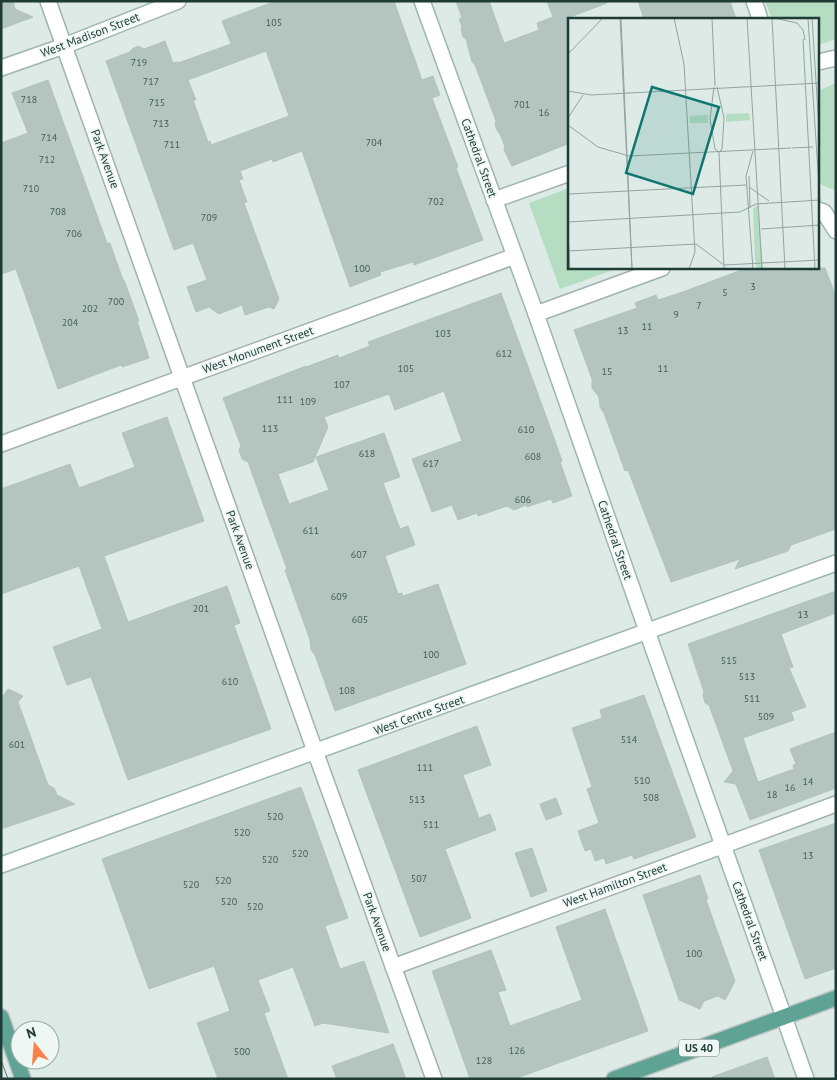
<svg xmlns="http://www.w3.org/2000/svg" width="837" height="1080" font-family="'PT Sans',sans-serif">
<style>
.green{fill:#b4ddc2}
.building{fill:#b3c5be;stroke:#b0c4bd;fill-rule:evenodd}
.lines{fill:none;stroke-linecap:round;stroke-linejoin:round}
.minor-casing{stroke:#a0b2ad;stroke-width:18}
.tertiary-casing{stroke:#a0b2ad;stroke-width:18}
.secondary-casing{stroke:#9cb7ae;stroke-width:18}
.primary-casing{stroke:#bcc4c2;stroke-width:18}
.minor{stroke:#fff;stroke-width:15}
.tertiary{stroke:#fff;stroke-width:15}
.secondary{stroke:#fff;stroke-width:15}
.primary{stroke:#5fa395;stroke-width:15}
.tram{stroke:#587770;stroke-width:1}
.labels{text-anchor:middle;stroke-width:4;stroke-linejoin:round;paint-order:stroke}
.number-label{font-size:10px;fill:#435e57}
.shield{fill:#eef7f3;stroke:#5c736e;stroke-width:1}
.shield-label{font-size:11px;font-weight:bold;fill:#1e3b35}
.street-label{font-size:12px;fill:#1e3b35;stroke:#eef7f3}
.inset-road{fill:none;stroke:#91a49f;stroke-width:1}
.view{fill:#0f766e;fill-opacity:0.15;stroke:#0f766e;stroke-width:2.5}
.inset-edge{fill:none;stroke:#1e3b35;stroke-width:2.5}
</style>
<rect width="100%" height="100%" fill="#ddeae5"/>
<g class="green">
<path d="M765 1H835L836 39 818 45V19H772Z"/>
<path d="M836 83V191L818 183V91Z"/>
<path d="M569 188 570 268H619L560 289 529 203Z"/>
</g>
<g class="building">
<path d="M1 1H13L15 9 33 17 1 29Z"/>
<path d="M276 1H394L422 80 433 76 440 95 432 98 458 167 456 168 483 240 414 265 413 262 380 272 381 275 350 287 302 151 273 162 272 159 240 171 243 179 239 180 247 202 244 203 279 299 274 309 269 307 245 315 242 305 219 314 209 307 196 312 187 287 207 280 193 243 174 250 106 61 130 52 132 49 138 46 144 49 165 41 173 63 178 62V63L231 44 222 21ZM266 51 289 116 211 145 210 141 208 142 193 100H196L188 80Z"/>
<path d="M456 1H489L504 43 539 30 537 23 553 17 547 1H607V3L570 17V143L512 166 504 150 505 147 500 134 498 132 495 125 496 121 475 65 472 62 466 39 463 37 461 29 462 26 459 19 462 18Z"/>
<path d="M638 1H730L736 19H644Z"/>
<path d="M48 80 107 243H110L123 280H124L139 321H137L149 358 122 367 121 365 58 389 16 269 1 274V143L28 133 12 93Z"/>
<path d="M747 268H825L836 297V529L791 545 788 551 735 569 740 559 671 582 628 470 625 471 604 413 600 407 599 397 592 388V379L574 330 637 308 635 303 656 295 658 300 680 293Z"/>
<path d="M501 293 554 438 562 461 560 462 572 496 553 503 551 499 527 507 526 505 514 510 507 506 478 516 477 513 458 520 452 505 432 512 412 459 462 441 444 391 395 410 389 394 324 417 328 427 313 462 278 474 289 504 329 490 316 457 384 433 400 477 383 483 400 529 408 526 415 545 385 556 398 594 402 593 403 596 438 584 466 664 335 711 315 655 311 650 310 640 285 570 287 569 265 509 248 462 242 459 239 450 241 446 223 398 306 366V367L338 355 339 358 370 346 368 342Z"/>
<path d="M167 417 204 521 104 556 128 622 227 586 240 623 234 625 271 729 128 780 91 677 67 685 53 647 102 629 79 566 1 594V489L70 464 79 488 135 467 122 433Z"/>
<path d="M836 591V613L781 634 793 667 789 668 806 707 791 712 794 720 743 738 758 782 794 769 793 765 796 764 790 749 836 732V788L750 820 736 784 724 782 733 771 709 705 705 703 703 695 704 692 688 644Z"/>
<path d="M8 689 23 696 18 702 48 785 54 788 57 795 75 804 1 829V696L4 695Z"/>
<path d="M644 695 696 837 634 859 632 855 606 864 604 858 595 861 591 849 585 851 578 831 599 823 587 789 592 787 572 728 602 718 600 710Z"/>
<path d="M477 726 491 765 463 775 479 818 490 814 496 830 445 849 471 918 420 937 358 770Z"/>
<path d="M301 787 348 918 325 926 340 969 364 961 389 1033 323 1023 315 1026 293 967 258 980 270 1011 264 1013 288 1079H218L197 1023 230 1011 214 966 149 989 102 859Z"/>
<path d="M556 798 562 814 546 820 540 804Z"/>
<path d="M836 823V968L805 979 759 850Z"/>
<path d="M532 848 547 891 531 897 515 853Z"/>
<path d="M700 875 708 899 706 900 735 981 725 1000 718 996 704 1001 700 1009 679 1000 643 895Z"/>
<path d="M605 909 648 1031 514 1079H470L432 971 491 950 506 990 498 992 510 1026 582 1000 556 927Z"/>
<path d="M393 1044 406 1079H337L332 1066Z"/>
<path d="M767 1057 775 1079H713L712 1077Z"/>
</g>
<g class="lines">
<defs>
<path id="minor" d="M393 967 836 804"/>
<g id="tertiary">
<path d="M48 1 315 751 434 1079"/>
<path d="M818 62 836 58"/>
<path d="M494 200 570 173"/>
<path d="M536 314 662 268"/>
<path d="M1 444 515 256"/>
</g>
<g id="secondary">
<path d="M422 1 536 314 654 651 806 1079"/>
<path d="M754 1 760 19"/>
<path d="M1 68 64 46 178 1"/>
<path d="M818 210 824 212 836 231"/>
<path d="M1 865 836 563"/>
</g>
<g id="primary">
<path d="M1 1017 23 1079"/>
<path d="M614 1079 836 998"/>
</g>
</defs>
<use href="#minor" class="minor-casing"/>
<use href="#tertiary" class="tertiary-casing"/>
<use href="#secondary" class="secondary-casing"/>
<use href="#primary" class="primary-casing"/>
<use href="#minor" class="minor"/>
<use href="#tertiary" class="tertiary"/>
<use href="#secondary" class="secondary"/>
<use href="#primary" class="primary"/>
<path class="tram" d="M1 1060 8 1079"/>
</g>
<g class="labels">
<g class="number-label">
<text x="274" y="26">105</text>
<text x="139" y="66">719</text>
<text x="151" y="85">717</text>
<text x="29" y="103">718</text>
<text x="157" y="106">715</text>
<text x="522" y="108">701</text>
<text x="544" y="116">16</text>
<text x="161" y="127">713</text>
<text x="49" y="141">714</text>
<text x="374" y="146">704</text>
<text x="172" y="148">711</text>
<text x="47" y="163">712</text>
<text x="31" y="192">710</text>
<text x="436" y="205">702</text>
<text x="58" y="215">708</text>
<text x="209" y="221">709</text>
<text x="74" y="237">706</text>
<text x="362" y="272">100</text>
<text x="753" y="290">3</text>
<text x="725" y="296">5</text>
<text x="116" y="305">700</text>
<text x="699" y="309">7</text>
<text x="90" y="312">202</text>
<text x="676" y="318">9</text>
<text x="70" y="326">204</text>
<text x="647" y="330">11</text>
<text x="623" y="334">13</text>
<text x="443" y="337">103</text>
<text x="504" y="357">612</text>
<text x="406" y="372">105</text>
<text x="663" y="372">11</text>
<text x="607" y="375">15</text>
<text x="342" y="388">107</text>
<text x="285" y="403">111</text>
<text x="308" y="405">109</text>
<text x="270" y="432">113</text>
<text x="526" y="433">610</text>
<text x="367" y="457">618</text>
<text x="533" y="460">608</text>
<text x="431" y="467">617</text>
<text x="523" y="503">606</text>
<text x="311" y="534">611</text>
<text x="359" y="558">607</text>
<text x="339" y="600">609</text>
<text x="201" y="612">201</text>
<text x="803" y="618">13</text>
<text x="360" y="623">605</text>
<text x="431" y="658">100</text>
<text x="729" y="664">515</text>
<text x="747" y="680">513</text>
<text x="230" y="685">610</text>
<text x="347" y="694">108</text>
<text x="752" y="702">511</text>
<text x="766" y="720">509</text>
<text x="629" y="743">514</text>
<text x="17" y="748">601</text>
<text x="425" y="771">111</text>
<text x="642" y="784">510</text>
<text x="808" y="785">14</text>
<text x="790" y="791">16</text>
<text x="772" y="798">18</text>
<text x="651" y="801">508</text>
<text x="417" y="803">513</text>
<text x="275" y="820">520</text>
<text x="431" y="828">511</text>
<text x="242" y="836">520</text>
<text x="300" y="857">520</text>
<text x="808" y="859">13</text>
<text x="270" y="863">520</text>
<text x="419" y="882">507</text>
<text x="223" y="884">520</text>
<text x="191" y="888">520</text>
<text x="229" y="905">520</text>
<text x="255" y="910">520</text>
<text x="694" y="957">100</text>
<text x="517" y="1054">126</text>
<text x="242" y="1055">500</text>
<text x="484" y="1064">128</text>
</g>
<rect class="shield" x="679" y="1039.5" width="40" height="17" rx="4"/>
<g class="shield-label">
<text x="699" y="1052">US 40</text>
</g>
<g class="street-label">
<text transform="translate(90 35) rotate(-21)" y="4">West Madison Street</text>
<text transform="translate(479 158) rotate(70)" y="4">Cathedral Street</text>
<text transform="translate(105 159) rotate(70)" y="4">Park Avenue</text>
<text transform="translate(258 350) rotate(-20)" y="4">West Monument Street</text>
<text transform="translate(240 540) rotate(70)" y="4">Park Avenue</text>
<text transform="translate(615 540) rotate(71)" y="4">Cathedral Street</text>
<text transform="translate(419 715) rotate(-20)" y="4">West Centre Street</text>
<text transform="translate(615 885) rotate(-20)" y="4">West Hamilton Street</text>
<text transform="translate(750 921) rotate(70)" y="4">Cathedral Street</text>
<text transform="translate(377 922) rotate(70)" y="4">Park Avenue</text>
</g>
</g>
<g transform="translate(568 18)">
<rect width="251" height="251" fill="#ddeae5"/>
<path d="M181 95 182 102 158 104V96ZM140 97V105H122V98ZM190 187 195 251H189L187 241 185 191Z" fill="#b4ddc2"/>
<path class="inset-road" d="M52 0 64 251M53 0 64 251M106 0 116 46 127 234 121 251M144 0 147 68M179 0 194 251M204 0 217 251M206 0 229 5 235 12 237 22M240 0 252 184M244 0 252 127M235 21 247 251M0 36 35 0M146 69 142 101 147 131 151 134M149 69 156 100 154 131 151 134M0 73 23 77 252 65M0 100 15 77M0 107 30 129 61 138 223 130M224 130 245 129M151 134 156 251M181 158 182 190M181 169 201 183M0 176 178 167M0 204 172 194 188 186 252 182M193 211 252 207M0 215 2 251M0 233 128 226 156 247M156 247 252 242M185 251 178 158 185 133"/>
<path class="view" d="M84 69 151 89 125 176 58 155Z"/>
<rect width="251" height="251" class="inset-edge"/>
</g>
<rect width="837" height="1080" fill="none" stroke="#1e3b35" stroke-width="5"/>
<g transform="translate(35 1045) rotate(343)"><circle r="24" fill="#eef7f3" stroke="#9baca7"/>
<path d="M0-4L9 19L0 12L-9 19Z" fill="#fb804b"/>
<text y="-8" font-size="14" font-weight="bold" text-anchor="middle" fill="#1e3b35">N</text>
</g>
</svg>
